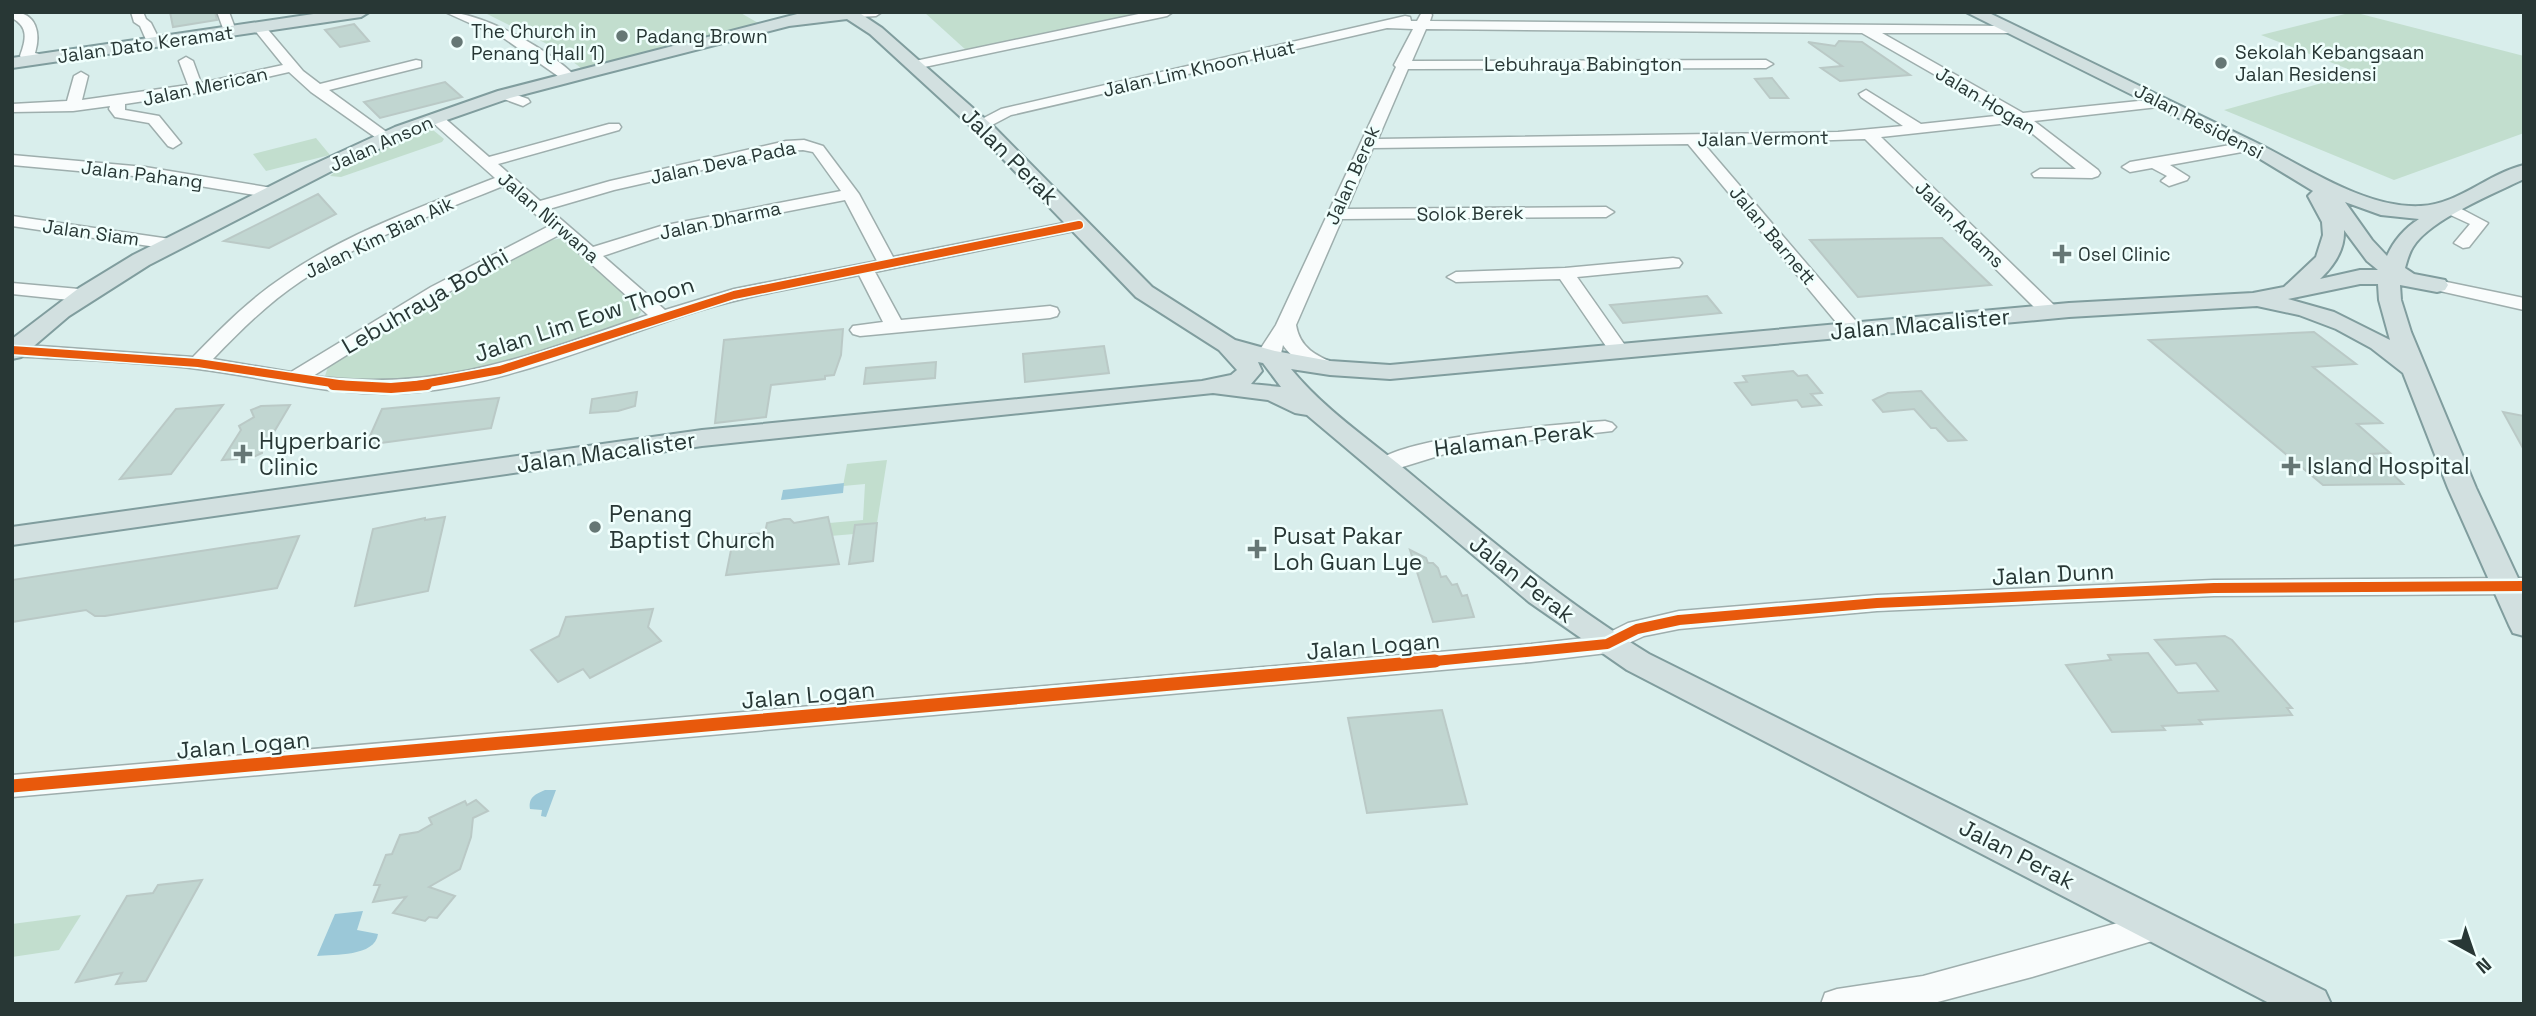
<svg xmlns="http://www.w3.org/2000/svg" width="2536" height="1016" font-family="'Space Grotesk',sans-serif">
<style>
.green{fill:#c2dece}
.water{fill:#9bc8d8}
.building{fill:#c1d6d1;stroke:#bac9c6;stroke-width:2}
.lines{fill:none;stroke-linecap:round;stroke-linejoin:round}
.minor-casing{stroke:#9eaead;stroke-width:3}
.major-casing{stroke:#809d9e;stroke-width:4}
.minor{fill:#f9fcfc;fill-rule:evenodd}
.major{fill:#d2e0e0;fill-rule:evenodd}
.cycleway-far2-casing{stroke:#f0fffd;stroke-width:11}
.cycleway-far1-casing{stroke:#f0fffd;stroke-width:15}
.cycleway-casing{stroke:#f0fffd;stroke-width:18}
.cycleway-far2{stroke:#e8590c;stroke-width:8}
.cycleway-far1{stroke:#e8590c;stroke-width:10}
.cycleway{stroke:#e8590c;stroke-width:13}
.poi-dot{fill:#667775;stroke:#f0fffd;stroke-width:2.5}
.labels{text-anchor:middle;stroke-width:5;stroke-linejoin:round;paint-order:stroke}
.far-poi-label{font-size:19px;fill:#283735;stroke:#f0fffd;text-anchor:start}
.far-street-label{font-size:19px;fill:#283735;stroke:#f0fffd}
.street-label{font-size:23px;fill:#283735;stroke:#f0fffd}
.poi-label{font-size:23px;fill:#283735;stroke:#f0fffd;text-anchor:start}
</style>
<rect width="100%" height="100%" fill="#d9eeec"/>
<g class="green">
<path d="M483 12H739L760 24 581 68 555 48Z"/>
<path d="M924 12H1158L967 51Z"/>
<path d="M2353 12 2524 56V133L2394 180 2224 110 2358 73 2261 35Z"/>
<path d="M433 130 444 139 442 142 341 177 330 176C343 164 415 130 433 130Z"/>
<path d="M316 138 330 155 266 171 253 154Z"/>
<path d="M564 238 640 307 641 312 637 318 513 365 386 384 325 376 328 367C378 336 429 305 481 276 506 261 534 241 564 238Z"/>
<path d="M887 460 877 523 855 525 854 534 830 536 829 523 863 520 865 484 843 486 847 464Z"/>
<path d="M81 915 59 950 12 957V924Z"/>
</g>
<g class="water">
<path d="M844 483 843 493 781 500 783 490Z"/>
<path d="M545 790H556L546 817 541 816 542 810 530 809C528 797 536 794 545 790Z"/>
<path d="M363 911 357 930 378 934C375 957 334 954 317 956L335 914Z"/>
</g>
<g class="building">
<path d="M170 12H215L217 20 173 27Z"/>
<path d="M354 24 369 41 340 47 325 30Z"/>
<path d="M1839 41 1862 42 1910 75 1840 81 1821 68 1842 66 1808 42 1835 46Z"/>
<path d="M1772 78 1788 98H1770L1755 79Z"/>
<path d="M445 82 462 97 380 118 364 102Z"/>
<path d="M318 194 336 214 269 248 224 241Z"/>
<path d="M1942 238 1991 285 1858 297 1810 240Z"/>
<path d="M1707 296 1721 313 1623 323 1610 305Z"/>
<path d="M843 329 841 355 834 375 825 376V379L771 385 766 417 715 423 724 340Z"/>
<path d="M2314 332 2356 364 2313 367 2382 423 2357 424 2390 453 2371 454 2403 484 2323 485 2149 340Z"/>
<path d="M1104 346 1109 373 1025 382 1023 354Z"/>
<path d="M936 362 935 378 864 384 866 368Z"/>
<path d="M1793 371 1798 376 1807 375 1822 393 1811 394 1821 405 1802 407 1797 400 1752 405 1735 383 1747 382 1743 376Z"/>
<path d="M1921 391 1946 419 1966 440 1948 441 1936 428H1931L1914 409 1883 412 1873 400 1888 393Z"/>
<path d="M637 392 635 406 618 411 590 413 592 399Z"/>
<path d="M499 398 491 428 366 445 382 409Z"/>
<path d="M223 405 171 474 120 479 176 409Z"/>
<path d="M290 405 271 437 263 444 262 453 251 458 222 460 241 430 239 426 254 417 251 410 261 406Z"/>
<path d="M2503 412 2524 416V450Z"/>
<path d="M445 517 428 591 355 606 373 529 425 518V520Z"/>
<path d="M828 517 839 564 726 575 734 535 765 533 767 523 784 519H790L794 523Z"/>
<path d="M877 523 873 561 849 564 855 525Z"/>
<path d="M299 536 277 588 105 616H95L86 610 12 622V580Z"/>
<path d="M1410 550 1426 558 1428 563H1433L1438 568 1441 577 1446 576 1452 585 1457 584 1462 596 1467 595 1474 617 1433 622Z"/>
<path d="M653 609 648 627 661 641 590 678 583 669 558 682 531 650 559 636 566 617Z"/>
<path d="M2225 636 2232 640 2292 708H2287L2292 715 2199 720 2202 724 2162 726 2165 730 2112 732 2066 665 2111 660 2108 655 2148 653 2178 693 2218 691 2196 663 2176 665 2155 640Z"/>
<path d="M1442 710 1467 804 1367 813 1348 718Z"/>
<path d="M476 800 488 811 473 818 471 837 460 869 429 887 455 896 437 918 429 917 425 921 393 913 406 897 373 902 380 885H374L386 855 392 854 400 835 418 832 432 824 429 818 465 801 467 805Z"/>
<path d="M202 880 146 981 116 984 122 973 76 982 127 896 153 893 158 885Z"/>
</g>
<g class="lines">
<defs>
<g id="minor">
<path d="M12 12C37 12 41 34 35 53L47 56V62L22 59 20 56C26 40 29 27 12 18Z"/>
<path d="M131 12H143L146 19 151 23 159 39 157 42H147L140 26 134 22Z"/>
<path d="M217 12H229L235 28 234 31H224Z"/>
<path d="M445 12C482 12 552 51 577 78L570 82 565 81 505 39Z"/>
<path d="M859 12H882L876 16 860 17Z"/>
<path d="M1148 12H1173L1167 16 915 69 908 65 915 61Z"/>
<path d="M1422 12H1430L1432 15 1430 21 2010 26 2015 27V33H1882L2023 113 2158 99 2165 103 2158 107 2034 121 2098 170 2100 173 2098 176 2092 178 2034 177 2032 174 2040 169H2076L2018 122 1881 137 2057 308 2059 312 2057 316H2043L1865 139 1704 144 1860 326 1863 330 1860 334H1846L1688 144 1373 148 1347 209 1606 207 1614 212 1606 217 1342 219 1296 325C1300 348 1316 356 1337 364L1340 368 1337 372C1318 377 1293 360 1283 345L1279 362H1265L1261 348 1276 325 1396 67 1394 65 1413 29 1387 28 1011 115 992 125 990 132 985 134 977 129 980 120 1001 109 1405 16 1410 17 1411 21H1417ZM1426 29 1862 33 2005 115 1921 124 1866 90 1859 94 1861 97 1903 126 1838 132 1378 139 1408 69 1766 68 1773 64 1766 60 1412 61Z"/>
<path d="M259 24 264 25 303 71 320 84 416 60 421 61V67L329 90 392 136 395 139 392 142H382L311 92 289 72 196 93 125 104V110L159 116 181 143 173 148 168 146 149 123 115 117 109 109 110 106 73 111 12 112V104L67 101 74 76 81 72 88 76 82 100 188 85 179 61 186 57 193 61 201 83 283 65 253 28Z"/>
<path d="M506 91 528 99 530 102 523 106 501 98V92Z"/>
<path d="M436 114 441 115 489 157 609 124H619L621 127 619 130 498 164 540 201 610 181 786 141 804 140 823 146 859 194 893 257 1079 220 1087 225 1079 230 875 272 901 320 1050 306 1057 308 1059 312 1057 316 1050 318 860 336 853 334 850 330 853 326 883 322 859 275C805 286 750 295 698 311 606 340 515 382 418 392 343 400 272 378 198 369 136 361 74 360 12 356V344L193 357C222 327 251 298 286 275 349 232 424 206 495 178L431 121 429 118 431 115ZM803 150 813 152 841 191 661 226 593 247 549 209 614 190 786 151ZM503 186 549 226 431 287 291 372 213 359C240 331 268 303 301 281 363 240 434 214 503 186ZM845 200 877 261 734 289 665 310 603 256 665 235ZM559 235 648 315C531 355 440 393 313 376L443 295Z"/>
<path d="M2248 142 2253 144 2256 147 2253 150 2170 165 2189 177 2187 180 2169 186 2161 181 2167 176 2152 168 2130 172 2122 167 2130 162Z"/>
<path d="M12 155 145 167 272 188 280 193 272 198 145 177 12 165Z"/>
<path d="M2450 203 2488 223 2469 247 2463 248 2454 243 2470 224 2444 212 2442 208Z"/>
<path d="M12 216 170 239 179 244 170 249 12 226Z"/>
<path d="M1673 258 1679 259 1682 263 1679 267 1577 277 1629 351 1619 357 1612 355 1560 279 1456 282 1447 277 1456 272 1565 268Z"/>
<path d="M2437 280 2524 298V310L2431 289 2428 285 2431 281Z"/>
<path d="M12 283 79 289 88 295 79 301 12 294Z"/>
<path d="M1605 421 1612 423 1616 427 1612 431 1464 448 1383 473 1375 471 1372 466C1392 436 1565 424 1605 421Z"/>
<path d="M2524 578V594L2214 596 1877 611 1679 629 1644 636 1607 653 1531 662 12 797V775L1531 644 1602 636 1628 623 1679 611 1877 595 2214 580Z"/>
<path d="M2158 912 2169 916 2174 926 2169 936 2032 977 1930 1004H1821L1825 993 1837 989 1923 976Z"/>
</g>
<g id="major">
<path d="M327 12H369L361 17 12 68V58Z"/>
<path d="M805 12 811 14 858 12 882 28 992 125 1152 287 1235 340 1275 351 1330 361 1390 365 2069 303 2253 293 2284 287 2316 257 2323 235 2322 222 2308 196 2313 191 2257 157 1966 12H1987C2076 55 2166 99 2255 142 2304 166 2365 209 2421 206 2459 204 2487 174 2524 165V179C2495 193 2429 220 2413 247 2409 253 2407 261 2405 268L2414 274 2445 280 2448 285 2445 290 2437 292 2400 285 2401 300 2411 332 2476 488 2524 591V636L2513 633 2509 625 2448 488 2403 373 2371 348 2336 329 2299 315 2257 306 2069 317 1390 379 1330 375 1291 369C1324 409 1367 438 1407 471 1485 536 1562 601 1649 654L2325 991 2331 1004H2271L1627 670 1529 602 1307 415 1295 413 1268 400 1213 393 702 446 12 545V527L702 430 1202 381 1231 375 1237 370 1219 350 1136 297 978 133 870 34 847 19 789 26 594 76 510 98 438 123 349 162 149 265 69 316 21 357 12 359V339L79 288 133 255 306 168 395 127 498 91ZM2345 202 2381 215 2419 219C2405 228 2394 240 2387 256L2372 240ZM2344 230 2367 261 2378 270H2360L2320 279C2334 266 2345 249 2344 230ZM2360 284H2378L2379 300 2390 340 2334 312 2288 299ZM1258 362 1263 363 1281 387 1251 384 1262 371Z"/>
</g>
</defs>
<use href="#minor" class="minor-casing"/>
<use href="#major" class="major-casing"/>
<use href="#minor" class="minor"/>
<use href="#major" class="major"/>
<defs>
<g id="cycleway-far2">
<path d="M12 350 198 363 352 386"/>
<path d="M412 386 500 370 734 295 1079 225"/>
</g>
<g id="cycleway-far1">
<path d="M333 385 391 388 427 385"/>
<path d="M1415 663 1607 644 1637 629 1679 620 1877 603 2214 588 2524 586"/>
</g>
<path id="cycleway" d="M12 786 1435 661"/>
</defs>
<use href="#cycleway-far2" class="cycleway-far2-casing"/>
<use href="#cycleway-far1" class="cycleway-far1-casing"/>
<use href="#cycleway" class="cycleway-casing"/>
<use href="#cycleway-far2" class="cycleway-far2"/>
<use href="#cycleway-far1" class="cycleway-far1"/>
<use href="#cycleway" class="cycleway"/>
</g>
<g class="poi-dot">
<circle cx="622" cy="36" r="7"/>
<circle cx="457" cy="42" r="7"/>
<circle cx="2221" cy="63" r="7"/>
<path d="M2058.5 243.5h7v7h7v7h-7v7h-7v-7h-7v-7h7z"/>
<path d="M239.5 443.5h7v7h7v7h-7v7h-7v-7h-7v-7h7z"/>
<path d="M2287.5 455.5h7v7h7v7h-7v7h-7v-7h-7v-7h7z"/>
<circle cx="595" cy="527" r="7"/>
<path d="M1253.5 538.5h7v7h7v7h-7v7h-7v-7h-7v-7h7z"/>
</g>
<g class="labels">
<g class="far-poi-label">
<text x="471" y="38">The Church in<tspan x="471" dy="22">Penang (Hall 1)</tspan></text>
<text x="636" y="43">Padang Brown</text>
<text x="2235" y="59">Sekolah Kebangsaan<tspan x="2235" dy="22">Jalan Residensi</tspan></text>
<text x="2078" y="261">Osel Clinic</text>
</g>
<g class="far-street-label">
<text transform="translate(145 44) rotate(-8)" y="7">Jalan Dato Keramat</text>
<text x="1583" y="71">Lebuhraya Babington</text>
<text transform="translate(1199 68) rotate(-13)" y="7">Jalan Lim Khoon Huat</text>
<text transform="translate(205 86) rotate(-12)" y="7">Jalan Merican</text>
<text transform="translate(1986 100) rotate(31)" y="7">Jalan Hogan</text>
<text transform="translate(2199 121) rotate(27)" y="7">Jalan Residensi</text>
<text transform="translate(1763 138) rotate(-1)" y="7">Jalan Vermont</text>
<text transform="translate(381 143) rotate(-24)" y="7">Jalan Anson</text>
<text transform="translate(723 162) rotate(-12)" y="7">Jalan Deva Pada</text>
<text transform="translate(142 174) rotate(7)" y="7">Jalan Pahang</text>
<text transform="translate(1352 175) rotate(-66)" y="7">Jalan Berek</text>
<text transform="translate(1470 213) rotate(-1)" y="7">Solok Berek</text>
<text transform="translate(549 217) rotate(41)" y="7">Jalan Nirwana</text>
<text transform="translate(720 220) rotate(-12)" y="7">Jalan Dharma</text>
<text transform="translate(1960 224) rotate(44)" y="7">Jalan Adams</text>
<text transform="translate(91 232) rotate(8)" y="7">Jalan Siam</text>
<text transform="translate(1773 235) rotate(50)" y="7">Jalan Barnett</text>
<text transform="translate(379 237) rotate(-26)" y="7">Jalan Kim Bian Aik</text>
</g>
<g class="street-label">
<text transform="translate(1010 156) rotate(45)" y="8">Jalan Perak</text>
<text transform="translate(425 301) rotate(-30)" y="8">Lebuhraya Bodhi</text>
<text transform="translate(584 319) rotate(-18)" y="8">Jalan Lim Eow Thoon</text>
<text transform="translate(1920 324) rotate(-5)" y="8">Jalan Macalister</text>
<text transform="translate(1514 439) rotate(-7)" y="8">Halaman Perak</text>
<text transform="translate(606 452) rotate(-8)" y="8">Jalan Macalister</text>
<text transform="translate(2053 574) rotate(-3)" y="8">Jalan Dunn</text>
<text transform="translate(1522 579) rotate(38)" y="8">Jalan Perak</text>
<text transform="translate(1373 646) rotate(-5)" y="8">Jalan Logan</text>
<text transform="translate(808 695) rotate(-5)" y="8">Jalan Logan</text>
<text transform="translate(243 745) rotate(-5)" y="8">Jalan Logan</text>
<text transform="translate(2017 854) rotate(27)" y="8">Jalan Perak</text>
</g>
<g class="poi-label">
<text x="259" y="449">Hyperbaric<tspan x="259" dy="26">Clinic</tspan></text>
<text x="2307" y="474">Island Hospital</text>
<text x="609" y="522">Penang<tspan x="609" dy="26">Baptist Church</tspan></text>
<text x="1273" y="544">Pusat Pakar<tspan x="1273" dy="26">Loh Guan Lye</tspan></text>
</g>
</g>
<rect width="2536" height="1016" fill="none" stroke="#283735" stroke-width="28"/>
<g transform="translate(2473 953) rotate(140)" stroke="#f0fffd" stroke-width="5" paint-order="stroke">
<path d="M0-5L12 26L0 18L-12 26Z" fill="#283735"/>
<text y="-10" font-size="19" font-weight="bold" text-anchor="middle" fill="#283735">N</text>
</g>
</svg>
